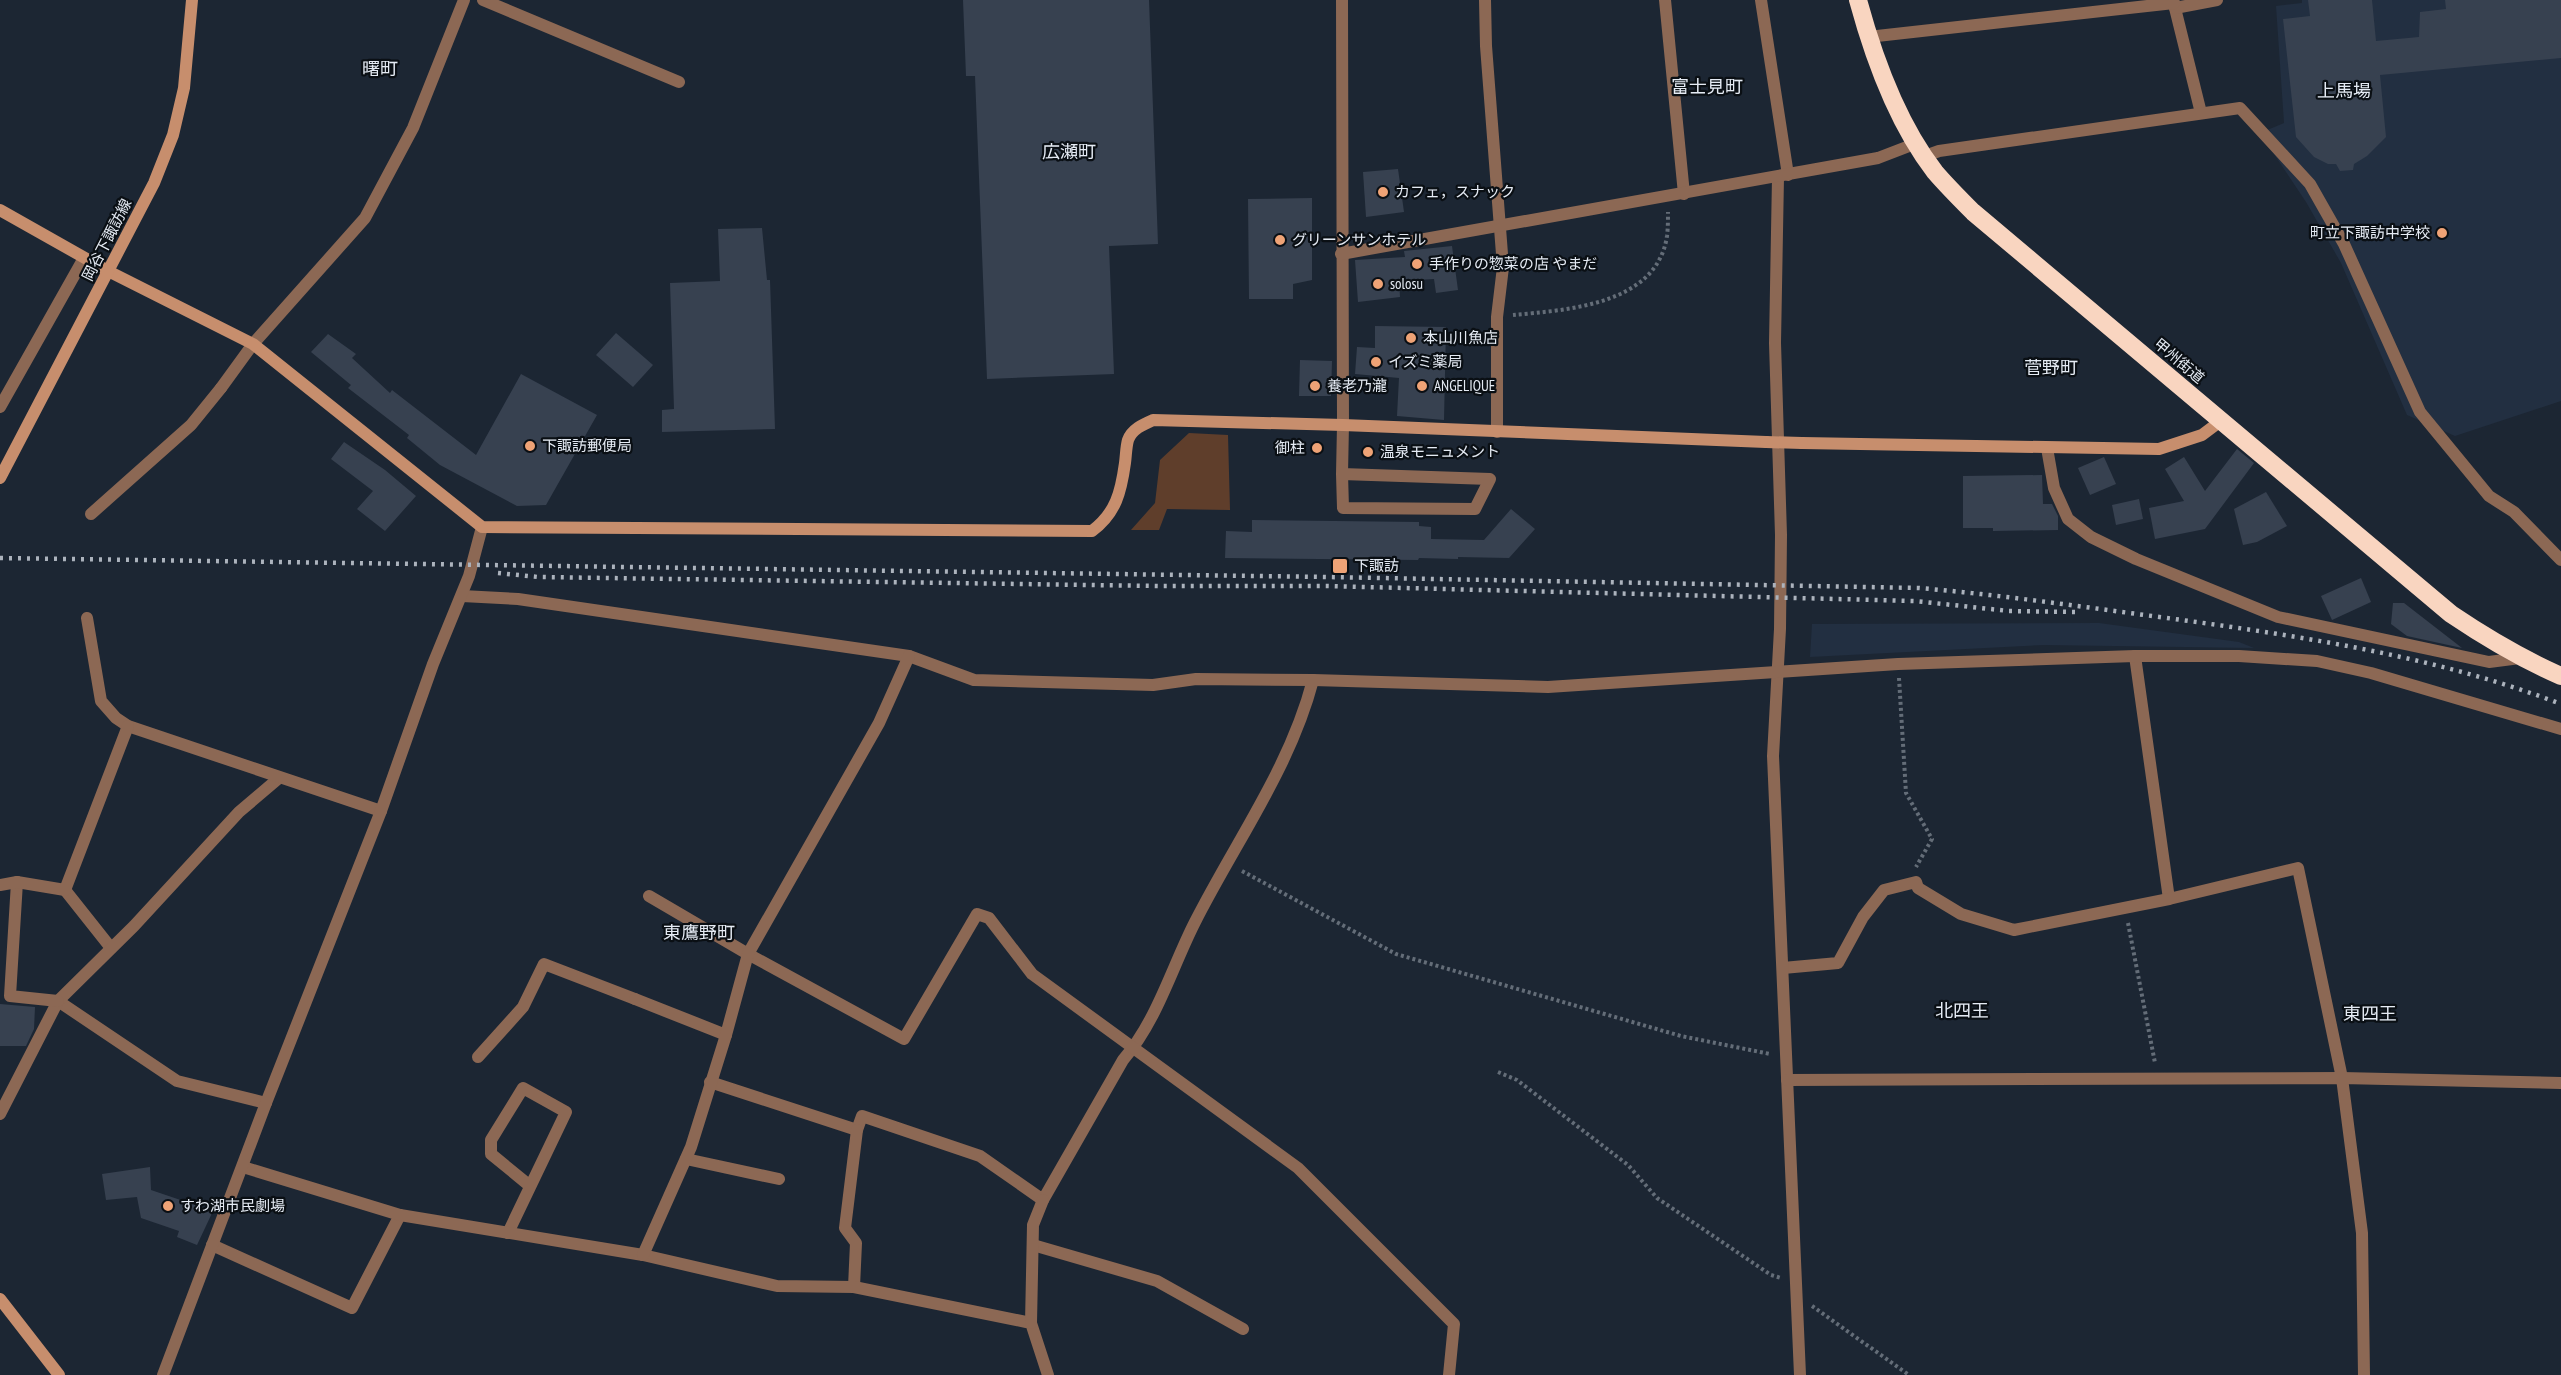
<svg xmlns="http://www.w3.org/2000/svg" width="2561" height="1375" font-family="'PT Sans Narrow','Noto Sans JP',sans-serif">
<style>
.built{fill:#222f41}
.green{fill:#5f3e2b}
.building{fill:#374150}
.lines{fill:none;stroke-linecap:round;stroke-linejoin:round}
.path{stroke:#646d78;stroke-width:4;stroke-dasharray:3 3;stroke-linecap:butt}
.lane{stroke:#8c6854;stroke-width:12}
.street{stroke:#8c6854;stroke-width:12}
.secondary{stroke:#c78e6d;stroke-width:12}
.highway{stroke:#f9d5c0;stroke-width:18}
.rail{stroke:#acb3bd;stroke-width:4.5;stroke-dasharray:3 6;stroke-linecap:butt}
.secondary-bridge{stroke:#c78e6d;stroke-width:12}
.poi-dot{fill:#efa376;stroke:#0a0f14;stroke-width:2}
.labels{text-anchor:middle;stroke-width:4.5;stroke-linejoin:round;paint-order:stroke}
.poi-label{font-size:15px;fill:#e5ebf4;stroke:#0a0f14;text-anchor:start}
.street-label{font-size:15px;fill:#e5ebf4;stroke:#0a0f14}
.quarter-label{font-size:18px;fill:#e5ebf4;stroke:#0a0f14}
</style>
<rect width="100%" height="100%" fill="#1c2633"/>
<g class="built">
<path d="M2302 0H2561V401L2455 436 2407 415 2341 263 2306 202 2260 133 2284 123 2276 6 2302 3Z"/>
<path d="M2099 623 2239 642 2254 648 2044 645 1810 657 1812 624Z"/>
</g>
<path class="green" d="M1189 433 1228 435 1230 510 1167 509 1159 530H1131L1155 503 1160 460Z"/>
<g class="building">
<path d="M963 0H1149L1158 244 1109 246 1114 374 987 379 975 76H966Z"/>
<path d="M2308 0H2372L2376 41 2419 37 2420 12 2446 9 2445 0H2561V58L2380 75 2386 137 2367 156 2354 164 2353 170 2340 171 2336 164H2328L2314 157 2296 137 2283 19 2310 16Z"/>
<path d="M1398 169 1404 212 1366 217 1363 172Z"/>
<path d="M1312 198V280L1293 284V299H1249L1248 199Z"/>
<path d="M762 228 767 280H770L775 429 662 432V410L674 409 670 283 720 281 718 229Z"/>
<path d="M1452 246 1458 290 1436 293 1434 279 1399 281 1400 297 1358 302 1355 260 1405 257 1404 251Z"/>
<path d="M1375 326 1446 327 1444 420 1397 416 1399 378 1355 374 1357 347 1375 348Z"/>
<path d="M616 333 653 365 633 387 596 355Z"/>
<path d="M328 334 356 354 352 358 390 393 392 390 476 455 521 374 597 415 546 505 517 506 440 465 407 438 409 435 348 388 351 385 311 352Z"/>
<path d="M1300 360 1332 361 1331 396H1299Z"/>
<path d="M344 442 385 470 416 496 385 531 357 509 373 491 331 459Z"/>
<path d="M2237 449 2254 463 2205 529 2155 539 2149 508 2184 501 2165 469 2184 457 2205 491Z"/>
<path d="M2104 457 2116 484 2090 495 2078 468Z"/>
<path d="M2042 475 2043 504H2052L2058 516V530L1993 531V528H1963V476Z"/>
<path d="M2266 492 2287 526 2257 542 2243 545 2234 509Z"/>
<path d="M2139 499 2143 519 2116 525 2112 505Z"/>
<path d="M1511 509 1535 529 1509 558 1458 557V559L1419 558 1418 560 1225 558 1226 531 1252 532V520L1419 522V526L1431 527V539L1484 540Z"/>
<path d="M2361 578 2371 602 2332 620 2321 596Z"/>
<path d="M2393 603H2404L2462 648 2407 636 2391 624Z"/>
<path d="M0 1004 35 1007 34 1029 26 1046H0Z"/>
<path d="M150 1167 151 1190 213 1211 197 1245 177 1237 179 1231 141 1218 137 1197 106 1200 102 1174Z"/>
</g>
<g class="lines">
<g class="path">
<path d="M1513 315C1567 310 1657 305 1667 236 1668 228 1668 220 1668 212"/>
<path d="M1899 678 1906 793 1932 839 1916 867"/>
<path d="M1242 871 1396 954 1681 1036 1770 1054"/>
<path d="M2128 923 2155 1063"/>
<path d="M1498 1072 1517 1080 1628 1165 1657 1198 1771 1275 1781 1278"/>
<path d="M1812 1306 1909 1375"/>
</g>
<g class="lane">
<path d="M483 0 679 82"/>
<path d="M1485 0 1486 46 1503 267 1497 317V432"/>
<path d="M1665 0 1684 194"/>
<path d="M1761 0 1788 175"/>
<path d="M2173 0 2201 113"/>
<path d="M2175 8 2217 0"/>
<path d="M1868 37 2174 3"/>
<path d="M1925 156 1939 151 2240 108 2310 184 2344 244 2420 412 2489 496 2514 512 2561 560"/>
<path d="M2047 448 2054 488 2068 519 2091 537 2136 559 2278 617 2489 662 2520 658"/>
<path d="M1342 474 1343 508 1475 509 1490 479 1342 474 1343 425"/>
<path d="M91 514 191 425 221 388"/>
<path d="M2135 656 2169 899"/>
<path d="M65 890 111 948"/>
<path d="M1783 968 1838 963 1863 917 1884 890 1916 882 1918 888 1961 914 2014 930 2169 899 2298 868 2342 1078 2362 1233 2364 1375"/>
<path d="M58 1001 177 1081 266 1103"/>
<path d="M478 1057 523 1007 544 964 635 999"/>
<path d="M710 1082 857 1130 862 1116 980 1156 1043 1200 1123 1060C1157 1021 1172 967 1195 922 1236 841 1290 768 1313 680"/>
<path d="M0 1114 58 1001 134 926 239 812 279 778"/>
<path d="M686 1159 779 1179"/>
<path d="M508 1233 566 1112 523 1088 491 1140V1154L530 1186"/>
<path d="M212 1245 352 1308 400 1215"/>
<path d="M854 1287 856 1243 845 1228 857 1130"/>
</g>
<g class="street">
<path d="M1342 0 1343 425"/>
<path d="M1778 177 1775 343 1781 535 1780 629 1773 756 1800 1375"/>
<path d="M1341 254 1878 158 1917 143"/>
<path d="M221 388 253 344 365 218 413 128 464 0"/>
<path d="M0 407 84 258"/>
<path d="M462 596 518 599 909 656 974 680 1153 685 1196 679 1313 680 1548 687 1898 664 2135 656H2239L2317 661 2371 673 2561 729"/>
<path d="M87 618 101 701 116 718 128 726 381 811"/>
<path d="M17 882 10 996 58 1001"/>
<path d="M0 885 17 882 65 890 128 726"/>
<path d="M649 896 748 954 904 1039 977 914 989 918 1032 974 1298 1168 1454 1324 1449 1375"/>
<path d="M635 999 726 1035"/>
<path d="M1787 1080 2342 1078 2561 1083"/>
<path d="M243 1167 400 1215 643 1255 777 1286 854 1287 1031 1323 1048 1375"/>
<path d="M1033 1245 1157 1281 1243 1329"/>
<path d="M643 1255 691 1147 726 1035 748 954 879 723 909 656"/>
<path d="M1031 1323 1033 1225 1043 1200"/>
<path d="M163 1375 266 1103 381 811 433 664 469 576 482 527"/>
</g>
<g class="secondary">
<path d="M0 210 108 271 253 344 482 527 1092 531C1116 513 1121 492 1125 463 1126 456 1126 447 1128 440 1132 429 1144 424 1153 420L1343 425 1766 442"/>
<path d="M1802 443 2159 449 2202 435 2222 420"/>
<path d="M0 478 154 183 173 135 184 88 192 0"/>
<path d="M0 1299 59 1375"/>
</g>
<path class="highway" d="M1858 0C1874 59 1897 123 1935 172 1947 186 1960 199 1973 212L2451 614C2488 639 2520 658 2561 676"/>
<g class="rail">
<path d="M0 558 1326 577 1919 588C2002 595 2084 607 2167 618 2300 636 2435 656 2561 704"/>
<path d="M498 573 538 577 1158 586H1326L1915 601 2009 611 2075 612"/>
</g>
<path class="secondary-bridge" d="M1766 442 1802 443"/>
</g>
<g class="poi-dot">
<circle cx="1383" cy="192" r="6"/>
<circle cx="2442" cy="233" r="6"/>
<circle cx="1280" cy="240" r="6"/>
<circle cx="1417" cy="264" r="6"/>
<circle cx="1378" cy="284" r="6"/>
<circle cx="1411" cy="338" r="6"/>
<circle cx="1376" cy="362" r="6"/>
<circle cx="1315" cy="386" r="6"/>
<circle cx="1422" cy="386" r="6"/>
<circle cx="530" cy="446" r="6"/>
<circle cx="1317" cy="448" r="6"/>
<circle cx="1368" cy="452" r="6"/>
<rect x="1332" y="558" width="16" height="16" rx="3"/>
<circle cx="168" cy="1206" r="6"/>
</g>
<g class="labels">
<g class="poi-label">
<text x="1395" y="197">カフェ，スナック</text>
<text x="2430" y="238" text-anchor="end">町立下諏訪中学校</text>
<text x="1292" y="245">グリーンサンホテル</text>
<text x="1429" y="269">手作りの惣菜の店 やまだ</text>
<text x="1390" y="289">solosu</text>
<text x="1423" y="343">本山川魚店</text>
<text x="1388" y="367">イズミ薬局</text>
<text x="1327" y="391">養老乃瀧</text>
<text x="1434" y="391">ANGELIQUE</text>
<text x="542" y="451">下諏訪郵便局</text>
<text x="1305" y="453" text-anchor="end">御柱</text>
<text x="1380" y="457">温泉モニュメント</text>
<text x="1354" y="571">下諏訪</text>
<text x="180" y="1211">すわ湖市民劇場</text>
</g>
<g class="street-label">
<text transform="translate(107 240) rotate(-63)" y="5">岡谷下諏訪線</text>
<text transform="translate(2179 361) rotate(40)" y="5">甲州街道</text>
</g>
<g class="quarter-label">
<text x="380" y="75">曙町</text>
<text x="1707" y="93">富士見町</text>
<text x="2344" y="97">上馬場</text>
<text x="1069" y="158">広瀬町</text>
<text x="2051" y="374">菅野町</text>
<text x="699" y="939">東鷹野町</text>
<text x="1962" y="1017">北四王</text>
<text x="2370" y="1020">東四王</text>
</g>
</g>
</svg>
